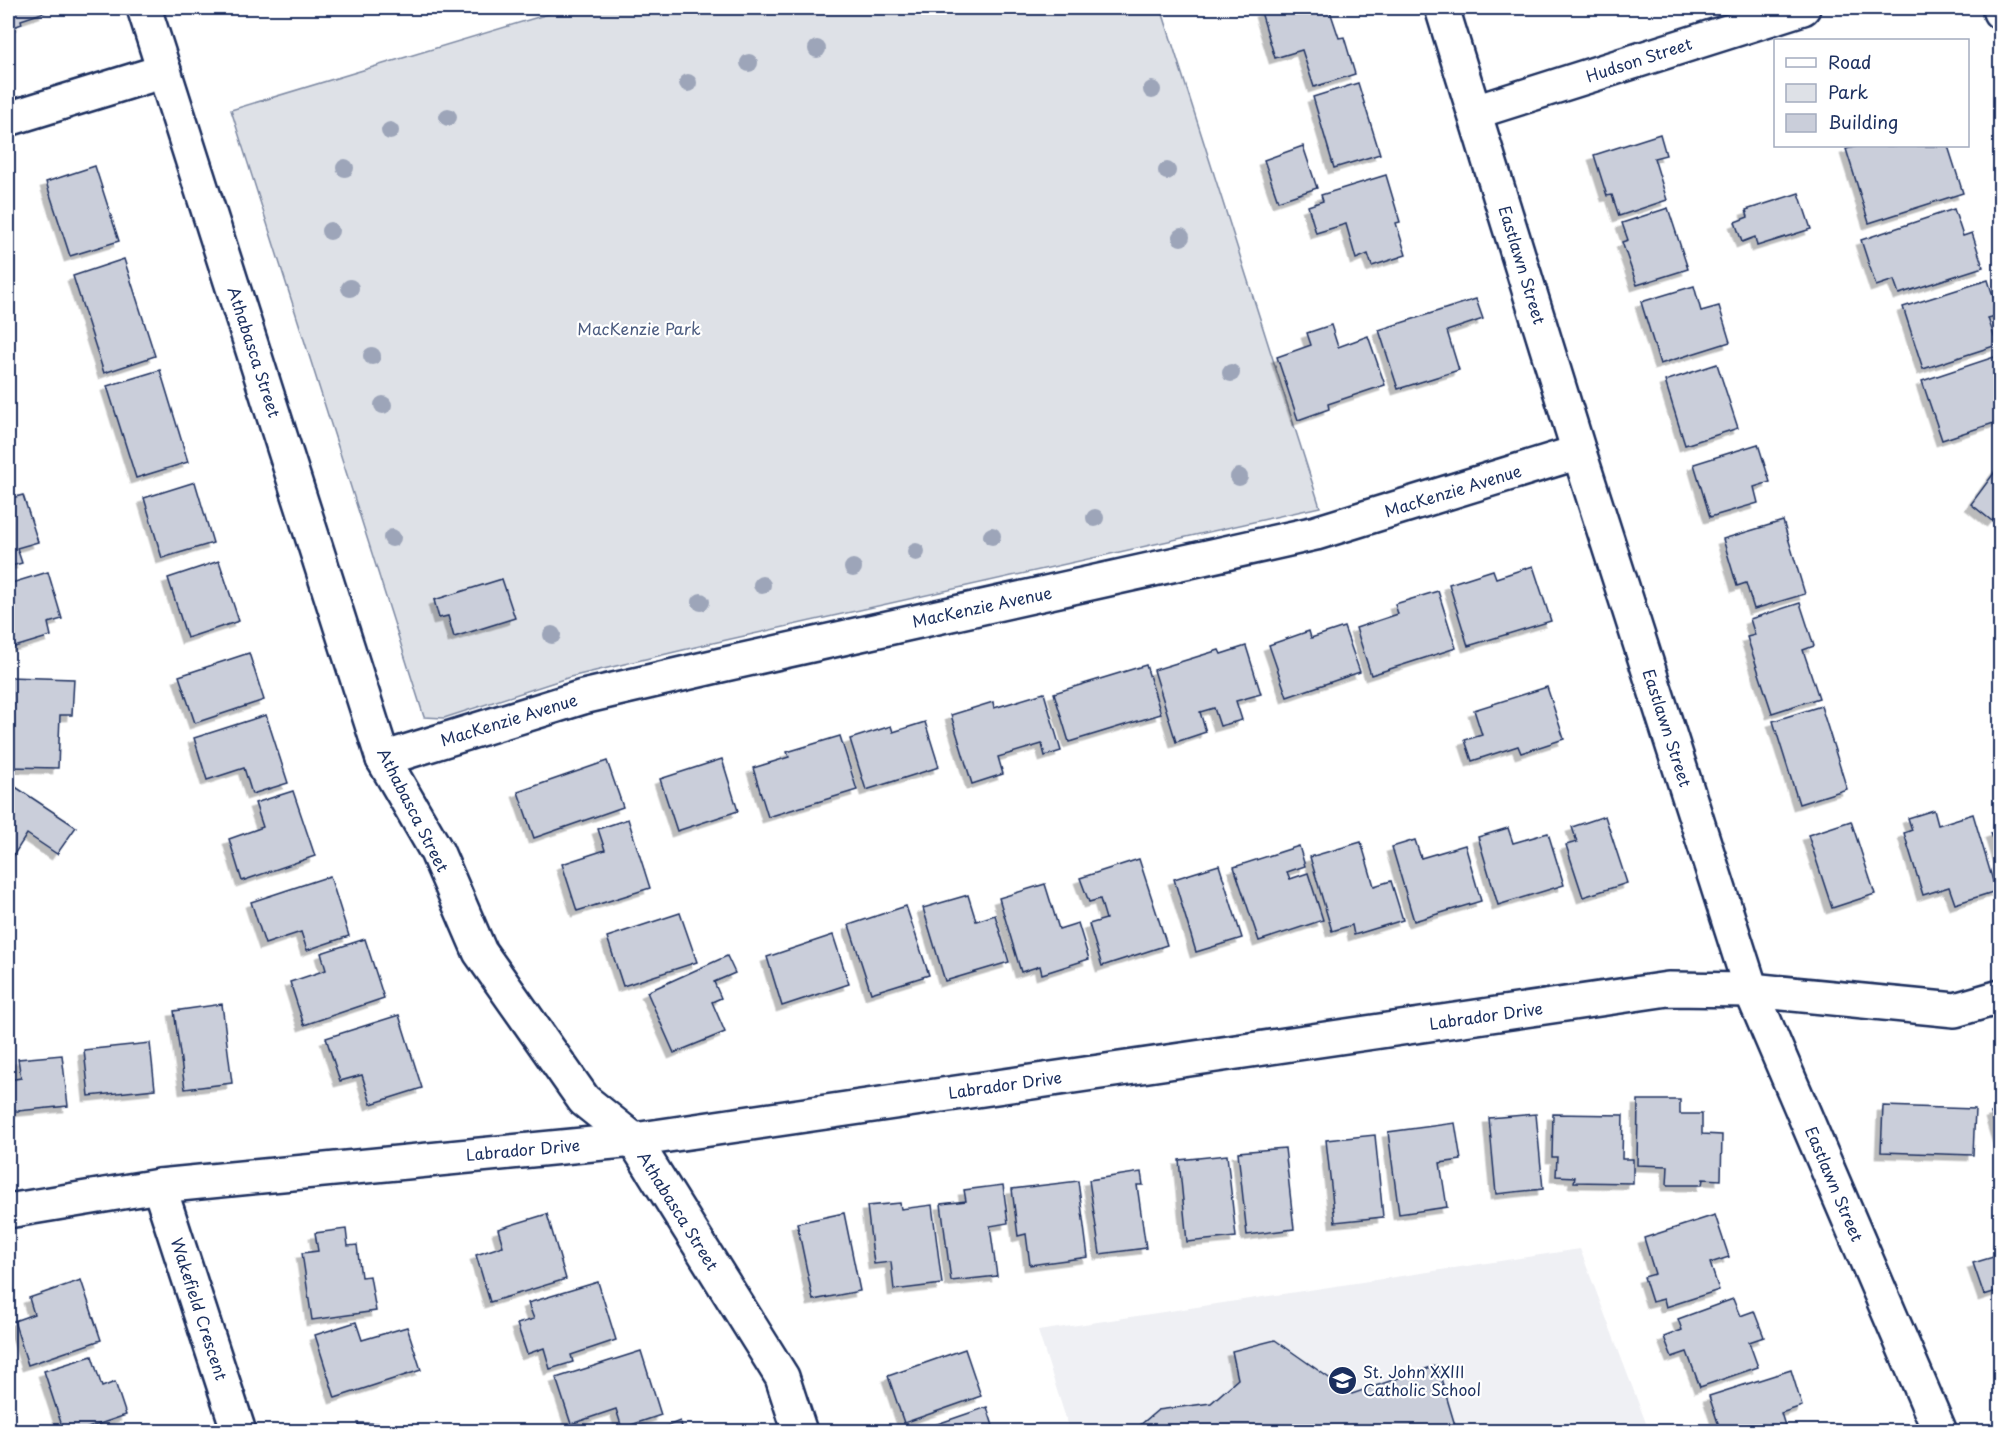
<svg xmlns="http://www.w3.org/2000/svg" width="2008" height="1439" font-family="'Playpen Sans',sans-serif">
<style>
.built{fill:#eff0f4}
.green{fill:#dee1e7;stroke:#7c88a2;stroke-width:1.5}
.building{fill:#caceda;stroke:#1b2f5e;stroke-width:1.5;filter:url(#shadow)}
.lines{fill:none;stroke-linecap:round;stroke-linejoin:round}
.street-casing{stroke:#1b2f5e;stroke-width:38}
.street{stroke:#fff;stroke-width:33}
.tree{fill:#9da5b9}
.labels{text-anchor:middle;stroke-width:4.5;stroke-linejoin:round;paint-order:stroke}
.street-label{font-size:16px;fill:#1b2f5e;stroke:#fff}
.park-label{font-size:16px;fill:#4c5c80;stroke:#fff}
.poi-label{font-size:16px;fill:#1b2f5e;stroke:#fff;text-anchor:start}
</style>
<defs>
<filter id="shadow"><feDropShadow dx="-5.5" dy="5.5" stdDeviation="0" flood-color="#0004"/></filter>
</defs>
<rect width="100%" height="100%" fill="#fff"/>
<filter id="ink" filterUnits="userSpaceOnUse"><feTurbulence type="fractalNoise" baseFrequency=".0167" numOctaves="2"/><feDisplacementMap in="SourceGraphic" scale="12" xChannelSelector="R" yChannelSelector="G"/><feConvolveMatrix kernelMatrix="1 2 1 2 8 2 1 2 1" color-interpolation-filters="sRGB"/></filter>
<g filter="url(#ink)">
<path class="built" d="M1580 1249 1649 1431H1070L1038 1331Z"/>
<path class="green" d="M568 8H1161L1320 507 704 645 570 677 444 718 424 717 231 110Z"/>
<g class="building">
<path d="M8 8H44L45 12 21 20 22 24 8 29Z"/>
<path d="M1274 8H1329L1339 38 1344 37 1355 74 1314 87 1302 50 1275 58 1261 12Z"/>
<path d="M1358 83 1380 154 1334 168 1313 97Z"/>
<path d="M1660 134 1666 155 1654 158 1667 200 1619 216 1612 195 1607 196 1594 155Z"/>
<path d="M1303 146 1317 188 1278 201 1264 160Z"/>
<path d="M1858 146H1948L1963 193 1869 223 1846 149Z"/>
<path d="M95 166 119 241 70 256 46 182Z"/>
<path d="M1386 175 1400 222 1396 223 1406 255 1372 266 1368 254 1356 259 1346 224 1316 233 1308 206 1323 201 1321 195Z"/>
<path d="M1799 193 1811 229 1757 246 1755 237 1742 242 1735 222 1748 217 1746 210Z"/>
<path d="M1668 208 1688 269 1637 285 1622 242 1628 240 1622 223Z"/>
<path d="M1954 209 1963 236 1972 233 1983 267 1899 294 1894 280 1876 286 1861 240Z"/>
<path d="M124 259 155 356 104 373 73 276Z"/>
<path d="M1988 280 1999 315 1988 318 1997 345 1923 369 1903 307Z"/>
<path d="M1694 286 1701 311 1719 306 1730 342 1660 364 1641 302Z"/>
<path d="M1476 299 1483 319 1447 331 1459 370 1398 389 1379 330Z"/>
<path d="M1331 325 1338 347 1368 336 1385 385 1328 404 1329 409 1298 420 1277 357 1311 345 1307 333Z"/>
<path d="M2000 355V421L1942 440 1922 381Z"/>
<path d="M1717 364 1738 428 1685 445 1665 381Z"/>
<path d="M160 370 188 462 136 478 107 386Z"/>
<path d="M1758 444 1770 482 1754 487 1758 503 1710 517 1694 464Z"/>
<path d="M2000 465V511L1992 521 1971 504Z"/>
<path d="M195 482 213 543 162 558 144 498Z"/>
<path d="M23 495 38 542 17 548 22 563 8 567V499Z"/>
<path d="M1783 521 1805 594 1754 609 1746 583 1737 586 1723 539Z"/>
<path d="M219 561 239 621 187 638 168 578Z"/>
<path d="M1533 566 1551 621 1468 646 1449 584 1493 570 1496 578Z"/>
<path d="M48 572 62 619 48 623 51 636 8 649V584Z"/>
<path d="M502 579 515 618 454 637 448 616 439 618 434 600Z"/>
<path d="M1438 591 1456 648 1371 675 1356 628 1398 614 1395 604Z"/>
<path d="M1800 603 1814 646 1803 650 1819 698 1772 713 1747 637 1755 635 1750 619Z"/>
<path d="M1344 627 1360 672 1287 697 1269 645 1309 631 1311 638Z"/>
<path d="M1246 646 1261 694 1236 701 1242 720 1220 726 1214 708 1200 712 1206 732 1176 742 1154 670 1219 650 1221 654Z"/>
<path d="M249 653 264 700 195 723 179 676Z"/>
<path d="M1146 665 1161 714 1069 742 1054 693Z"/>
<path d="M8 677 74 679 72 715H60L58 768 8 767Z"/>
<path d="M1547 687 1564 739 1521 753 1518 746 1472 761 1465 740 1482 735 1474 710Z"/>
<path d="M1044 693 1061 751 1045 756 1042 744 998 757 1003 774 972 784 951 715 993 702 994 708Z"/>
<path d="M1821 706 1847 789 1799 804 1773 721Z"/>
<path d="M266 715 288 783 252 794 244 768 207 780 194 738Z"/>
<path d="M925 722 939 767 866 790 850 739 891 726 893 732Z"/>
<path d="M840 736 857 790 768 817 753 768 789 757 787 752Z"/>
<path d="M722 759 738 811 677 831 660 779Z"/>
<path d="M607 761 623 807 534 838 518 792Z"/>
<path d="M8 782 76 827 57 854 27 834 8 864Z"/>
<path d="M293 791 315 856 242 881 229 839 263 827 255 803Z"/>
<path d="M1934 810 1938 825 1973 814 1996 891 1955 904 1949 887 1923 895 1904 833 1912 830 1908 818Z"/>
<path d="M1605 816 1627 883 1583 897 1566 845 1577 842 1572 827Z"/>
<path d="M628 819 650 888 577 911 562 864 605 850 598 829Z"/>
<path d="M1851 821 1875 894 1832 908 1808 835Z"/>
<path d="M1508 828 1513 843 1548 833 1564 885 1498 905 1478 837Z"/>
<path d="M2000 830V862L1991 833Z"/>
<path d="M1415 840 1421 858 1465 845 1481 901 1414 921 1392 847Z"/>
<path d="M1361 842 1374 886 1391 881 1403 920 1354 935 1352 925 1332 931 1310 857Z"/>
<path d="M1299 846 1305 866 1287 872 1290 879 1308 873 1323 920 1259 941 1234 867Z"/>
<path d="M1139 859 1167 945 1102 966 1089 924 1106 919 1100 899 1089 902 1080 878Z"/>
<path d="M1219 865 1242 938 1196 952 1174 879Z"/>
<path d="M330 876 349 936 307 950 301 932 265 944 251 902Z"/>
<path d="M1045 884 1059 929 1078 923 1089 959 1042 974 1040 966 1021 972 999 898Z"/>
<path d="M968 895 976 921 995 915 1009 962 945 981 923 908Z"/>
<path d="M906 906 929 975 871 993 849 925Z"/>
<path d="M680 913 697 962 623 986 607 937Z"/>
<path d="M833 935 849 984 782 1006 767 957Z"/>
<path d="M365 939 384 998 304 1025 290 982 326 970 321 953Z"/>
<path d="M727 956 735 973 714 982 721 998 712 1002 725 1032 674 1053 647 992Z"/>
<path d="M222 1004 232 1083 185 1089 174 1011Z"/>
<path d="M399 1015 422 1088 371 1104 362 1075 340 1081 326 1038Z"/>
<path d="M150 1043 155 1089 89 1096 84 1050Z"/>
<path d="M62 1055 68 1106 8 1112V1080L21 1078 18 1059Z"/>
<path d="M1638 1100H1680V1114H1702V1134L1722 1135 1721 1180 1703 1179 1702 1185H1667L1668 1166 1637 1165Z"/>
<path d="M1883 1106 1975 1109 1973 1155 1881 1152Z"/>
<path d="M2000 1110V1143L1991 1113Z"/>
<path d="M1536 1114 1543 1189 1496 1194 1489 1118Z"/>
<path d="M1553 1114 1623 1115 1622 1159H1633V1183L1574 1182 1575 1177 1556 1176 1557 1157H1552Z"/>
<path d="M1455 1123 1461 1160 1440 1163 1447 1207 1399 1214 1388 1132Z"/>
<path d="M1375 1135 1383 1217 1335 1222 1326 1140Z"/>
<path d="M1285 1148 1294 1229 1247 1235 1238 1152Z"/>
<path d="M1227 1155 1236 1237 1187 1242 1179 1160Z"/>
<path d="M1141 1172 1143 1185H1137L1146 1248 1100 1254 1089 1180Z"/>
<path d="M1078 1181 1088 1257 1030 1265 1026 1234 1018 1236 1012 1189Z"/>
<path d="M1003 1185 1008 1223 990 1226 997 1276 951 1281 941 1204 966 1201 964 1190Z"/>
<path d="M900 1203 901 1209 932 1205 942 1284 894 1290 891 1262 874 1264 867 1206Z"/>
<path d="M844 1213 860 1291 813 1300 797 1223Z"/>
<path d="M547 1214 566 1279 490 1302 476 1255 503 1246 498 1229Z"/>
<path d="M1715 1215 1729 1257 1710 1263 1719 1290 1666 1307 1664 1299 1652 1302 1644 1277 1655 1274 1644 1238Z"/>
<path d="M346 1229 348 1246 357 1245 361 1277 370 1276 376 1311 312 1320 302 1253 318 1251 315 1233Z"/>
<path d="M2000 1255V1290L1984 1295 1973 1263Z"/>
<path d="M81 1280 101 1340 28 1365 14 1321 34 1314 29 1298Z"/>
<path d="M598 1282 616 1340 571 1355 573 1362 550 1369 544 1348 527 1354 517 1324 534 1319 528 1303Z"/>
<path d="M1733 1299 1740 1316 1754 1311 1764 1337 1749 1342 1758 1367 1700 1387 1687 1352 1672 1357 1664 1337 1682 1330 1678 1319Z"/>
<path d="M356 1322 362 1340 407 1327 421 1370 335 1398 315 1335Z"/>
<path d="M1275 1340 1352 1394 1437 1365 1457 1432H1132L1158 1410 1211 1403 1238 1379 1232 1351Z"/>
<path d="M965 1349 981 1396 904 1423 888 1376Z"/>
<path d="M641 1351 661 1415 622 1428 616 1409 571 1424 556 1378Z"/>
<path d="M92 1356 102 1387 115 1382 126 1415 76 1432H64L44 1371Z"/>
<path d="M1791 1370 1802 1406 1781 1413 1787 1432H1721L1709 1396Z"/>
<path d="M987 1407 995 1432H914Z"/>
<path d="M680 1421 684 1432H652Z"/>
<path d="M358 1423 407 1424V1432H358Z"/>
</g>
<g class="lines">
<defs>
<g id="street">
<path d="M144 8 383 759 437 852 480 952 584 1100 634 1140 782 1377 800 1432"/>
<path d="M1442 8 1579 452 1751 990 1940 1432"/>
<path d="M1999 8 2000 12"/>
<path d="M1475 112 1803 8"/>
<path d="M8 119 164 71"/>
<path d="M383 759 583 697 721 665 1316 533 1579 452"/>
<path d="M159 1186 239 1432"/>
<path d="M8 1211 159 1186 634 1140 1668 989 1751 990 1955 1010 2000 997"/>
</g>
</defs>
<use href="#street" class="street-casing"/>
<use href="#street" class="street"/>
</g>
<g class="tree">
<circle cx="817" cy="49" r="9"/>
<circle cx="749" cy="63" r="9"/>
<circle cx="688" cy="83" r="9"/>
<circle cx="1152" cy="90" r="9"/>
<circle cx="448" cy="117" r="9"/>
<circle cx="390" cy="131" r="9"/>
<circle cx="345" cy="168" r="9"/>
<circle cx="1167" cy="171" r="9"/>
<circle cx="330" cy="231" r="9"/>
<circle cx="1181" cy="237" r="9"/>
<circle cx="350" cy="288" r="9"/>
<circle cx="372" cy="356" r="9"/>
<circle cx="1231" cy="373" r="9"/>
<circle cx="383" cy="405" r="9"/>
<circle cx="1239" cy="477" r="9"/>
<circle cx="1095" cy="518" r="9"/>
<circle cx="992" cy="536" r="9"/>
<circle cx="392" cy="538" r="9"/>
<circle cx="916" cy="552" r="9"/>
<circle cx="853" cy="568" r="9"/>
<circle cx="762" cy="585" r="9"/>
<circle cx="701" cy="602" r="9"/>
<circle cx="552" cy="635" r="9"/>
</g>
</g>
<defs>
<symbol id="school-disc" viewBox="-11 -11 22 22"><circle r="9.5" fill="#1b2f5e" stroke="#fff"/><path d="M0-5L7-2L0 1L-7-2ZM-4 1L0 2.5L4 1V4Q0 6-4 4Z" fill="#fff"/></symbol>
</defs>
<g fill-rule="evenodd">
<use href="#school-disc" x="1326" y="1364" width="33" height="33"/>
</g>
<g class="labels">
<g class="street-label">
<text transform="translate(1639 60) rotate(-18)" y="6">Hudson Street</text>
<text transform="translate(1522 265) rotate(73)" y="6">Eastlawn Street</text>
<text transform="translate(254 352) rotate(72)" y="6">Athabasca Street</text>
<text transform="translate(1453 491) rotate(-17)" y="6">MacKenzie Avenue</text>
<text transform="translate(982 607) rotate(-12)" y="6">MacKenzie Avenue</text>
<text transform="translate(509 720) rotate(-17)" y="6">MacKenzie Avenue</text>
<text transform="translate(1667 728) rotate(72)" y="6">Eastlawn Street</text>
<text transform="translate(413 810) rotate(63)" y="6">Athabasca Street</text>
<text transform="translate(1486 1016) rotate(-8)" y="6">Labrador Drive</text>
<text transform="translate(1005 1085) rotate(-8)" y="6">Labrador Drive</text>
<text transform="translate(523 1150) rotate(-5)" y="6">Labrador Drive</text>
<text transform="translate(1834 1184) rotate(67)" y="6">Eastlawn Street</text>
<text transform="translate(678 1211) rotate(58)" y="6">Athabasca Street</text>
<text transform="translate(199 1309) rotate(72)" y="6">Wakefield Crescent</text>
</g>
<g class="park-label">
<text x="639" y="335">MacKenzie Park</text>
</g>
<g class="poi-label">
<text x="1363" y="1378">St. John XXIII<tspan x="1363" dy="18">Catholic School</tspan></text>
</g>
</g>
<rect width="2008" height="1439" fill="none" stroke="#fff" stroke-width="30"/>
<rect x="15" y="15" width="1978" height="1409" fill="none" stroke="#1b2f5e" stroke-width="2" filter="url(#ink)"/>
<rect x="1774" y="39" width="195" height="108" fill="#ffffff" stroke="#a4acbf" stroke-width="1.5"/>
<rect x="1786" y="58" width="30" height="9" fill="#ffffff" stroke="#a4acbf" stroke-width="1.5"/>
<text x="1828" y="69" font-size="18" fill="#1b2f5e">Road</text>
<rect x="1786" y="84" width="30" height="18" fill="#dee1e7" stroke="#a4acbf" stroke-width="1.5"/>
<text x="1828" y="99" font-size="18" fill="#1b2f5e">Park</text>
<rect x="1786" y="114" width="30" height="18" fill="#caceda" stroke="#a4acbf" stroke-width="1.5"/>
<text x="1828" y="129" font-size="18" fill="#1b2f5e">Building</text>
</svg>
